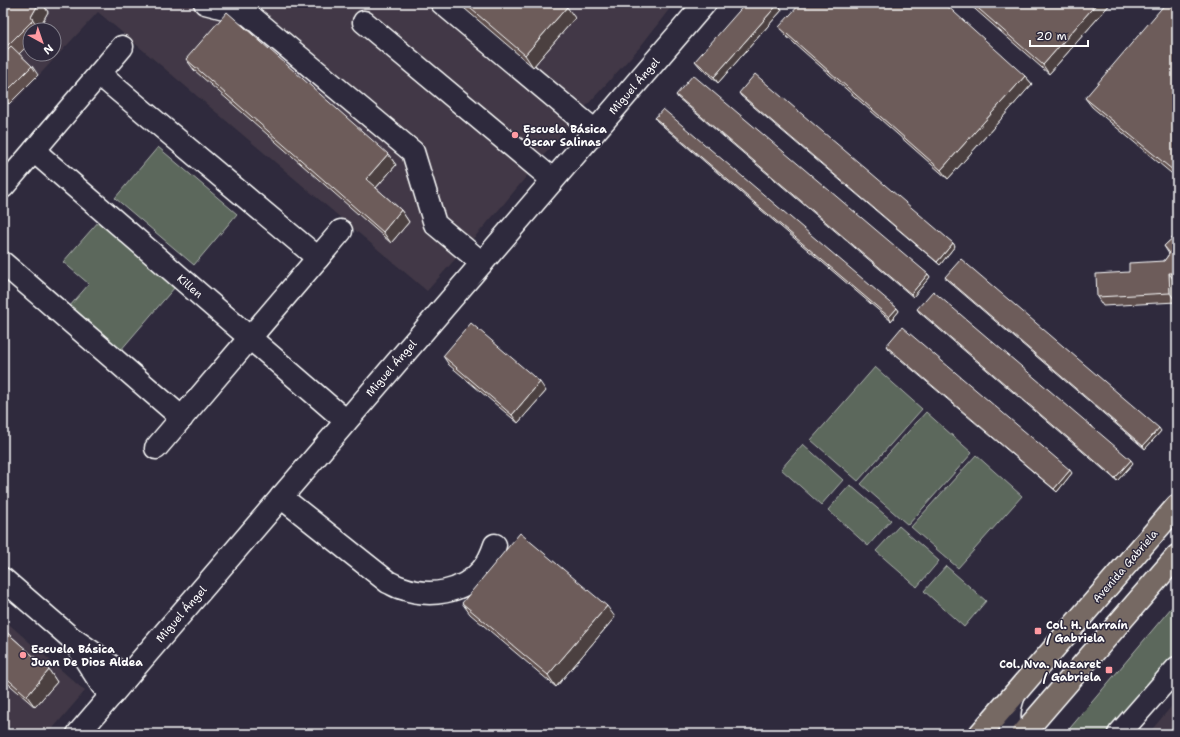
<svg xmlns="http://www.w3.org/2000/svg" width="1180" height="737" font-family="'Shantell Sans',sans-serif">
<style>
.built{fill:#423946;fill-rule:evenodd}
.green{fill:#5b675c;stroke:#adb3ae}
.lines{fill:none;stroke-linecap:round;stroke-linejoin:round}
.minor-casing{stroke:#fff;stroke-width:25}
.major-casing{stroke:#fff;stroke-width:25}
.minor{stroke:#2f2a3d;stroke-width:22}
.major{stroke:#766964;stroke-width:22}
.wall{fill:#5e4f4d;stroke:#fff}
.shaded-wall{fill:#4c403f;stroke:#fff}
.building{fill:#6d5c5a;stroke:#fff}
.poi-dot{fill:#ff9aa2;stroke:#2f2a3d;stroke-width:1.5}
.labels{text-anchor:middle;stroke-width:3;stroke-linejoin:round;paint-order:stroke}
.street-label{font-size:11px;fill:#fff;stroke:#2f2a3d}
.poi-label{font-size:11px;font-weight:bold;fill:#fff;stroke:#2f2a3d;text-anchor:start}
</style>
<rect width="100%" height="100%" fill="#2f2a3d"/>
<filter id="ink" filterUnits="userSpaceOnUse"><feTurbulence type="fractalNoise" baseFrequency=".025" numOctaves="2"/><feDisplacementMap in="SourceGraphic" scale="8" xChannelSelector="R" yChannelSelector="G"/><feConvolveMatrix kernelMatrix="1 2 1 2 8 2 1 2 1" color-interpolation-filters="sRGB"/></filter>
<g filter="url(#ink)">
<g class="built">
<path d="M3 3H674L640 47 568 126 502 206 427 291 98 12 13 103 3 93ZM30 30H54V54H30Z"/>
<path d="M3 619 85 691 48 734H18L3 722Z"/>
<path d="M1177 700V734H1148Z"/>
</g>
<g class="green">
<path d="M158 147 237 214 194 265 115 198Z"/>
<path d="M99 221 175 287 120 351 69 307 89 284 63 262Z"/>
<path d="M875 367 922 409 858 481 811 440Z"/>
<path d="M926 412 972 453 908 525 861 484Z"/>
<path d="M803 444 843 480 821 505 781 469Z"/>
<path d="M976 455 1022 496 958 568 911 527Z"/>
<path d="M850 485 891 520 868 546 828 510Z"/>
<path d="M899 526 939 561 917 587 876 551Z"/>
<path d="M946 566 986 601 964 627 924 591Z"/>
<path d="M1177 601V678L1127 734H1065Z"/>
</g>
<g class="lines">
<defs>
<g id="minor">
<path d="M205 3 248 14 413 152 435 224 482 263"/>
<path d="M442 3 595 131"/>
<path d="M364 22 553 180"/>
<path d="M99 74 318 258"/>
<path d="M34 151 346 421"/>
<path d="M3 187 122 47"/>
<path d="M3 263 182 418"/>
<path d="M156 448 341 231"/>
<path d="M281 497 388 582C393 584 397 587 402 588 430 598 462 593 482 570 488 563 492 554 495 545"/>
<path d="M3 579 70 637 101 658 126 678"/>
<path d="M77 646 102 685 112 695"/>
<path d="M78 734 705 3"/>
<path d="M1013 734C1007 720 1009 708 1014 695"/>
<path d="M1119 734 1177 668"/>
</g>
<g id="major">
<path d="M980 734 1177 506"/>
<path d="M1023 734 1177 556"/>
</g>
</defs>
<use href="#minor" class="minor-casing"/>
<use href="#major" class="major-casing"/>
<use href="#minor" class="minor"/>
<use href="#major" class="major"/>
</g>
<g class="wall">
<path d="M3 3H48L45 7 48 12 39 28 40 30H30V43L19 54 32 66 38 75 9 104 3 98Z"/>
<path d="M458 3H562L575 18 533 67Z"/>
<path d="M968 3H1111L1049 74Z"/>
<path d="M1177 3V178L1092 107 1085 98Z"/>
<path d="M778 4 782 10 718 83 700 67 695 61Z"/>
<path d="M779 27 1025 76 1032 84 948 179 786 36Z"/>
<path d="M186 59 388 154 396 165 376 188 401 210 409 222 391 243 194 70Z"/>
<path d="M739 93 953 243 955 246 940 265 741 96Z"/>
<path d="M676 95 928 274 930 277 913 297 678 98Z"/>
<path d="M655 118 897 308 899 311 891 321 657 121Z"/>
<path d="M1177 234V282H1175L1176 302 1103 306 1097 297 1129 272 1164 261 1169 254 1164 246Z"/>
<path d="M945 277 1161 431 1145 449 947 280Z"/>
<path d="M917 309 1133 463 1117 481 919 312Z"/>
<path d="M886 346 1072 473 1057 492 888 349Z"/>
<path d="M443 356 546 391 518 423 449 365Z"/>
<path d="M462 603 615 617 556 687 470 614Z"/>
<path d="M3 629 49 670 57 682 35 707 3 679Z"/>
</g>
<g class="shaded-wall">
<path d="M39 3H42L48 12 39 28 31 17Z"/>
<path d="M1097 3H1111L1049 74 1043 65Z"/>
<path d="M778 4 782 10 718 83 714 77Z"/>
<path d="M567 7 575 18 533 67 525 55Z"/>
<path d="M1025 76 1032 84 948 179 941 170Z"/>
<path d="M388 154 396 165 374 190 366 179Z"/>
<path d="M1177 167V176L1174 171Z"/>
<path d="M401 210 409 222 391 243 383 232Z"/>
<path d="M953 243 955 246 940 265 937 262Z"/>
<path d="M1169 273 1175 282 1176 302 1170 293Z"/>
<path d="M928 274 930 277 913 297 911 294Z"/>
<path d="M897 308 899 311 891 321 889 317Z"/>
<path d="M540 382 546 391 518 423 512 415Z"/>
<path d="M1159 428 1161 431 1145 449 1143 446Z"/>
<path d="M1131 460 1133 463 1117 481 1115 478Z"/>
<path d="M1070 470 1072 473 1057 492 1054 489Z"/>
<path d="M607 606 615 617 556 687 548 675Z"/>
<path d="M49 670 57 682 35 707 27 696Z"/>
</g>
<g class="building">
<path d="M3 3H39L31 17 33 20 3 50Z"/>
<path d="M464 3H562L567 7 525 55Z"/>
<path d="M746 3H777L778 4 714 77 695 61Z"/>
<path d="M801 3H944L1025 76 941 170 779 27Z"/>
<path d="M972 3H1097L1043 65Z"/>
<path d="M1166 3H1177V167L1174 171 1085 98Z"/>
<path d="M227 12 388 154 366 179 401 210 383 232 186 59Z"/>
<path d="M11 46 32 66 3 95V50L5 52Z"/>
<path d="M755 74 953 243 937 262 739 93Z"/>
<path d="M693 75 928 274 911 294 676 95Z"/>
<path d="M663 109 897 308 889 317 655 118Z"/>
<path d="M1177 234V273H1169L1170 293 1097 297 1096 274 1129 272V263L1164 261 1170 253 1164 246Z"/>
<path d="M961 259 1159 428 1143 446 945 277Z"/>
<path d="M933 291 1131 460 1115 478 917 309Z"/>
<path d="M471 323 540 382 512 415 443 356Z"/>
<path d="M902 327 1070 470 1054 489 886 346Z"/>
<path d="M520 533 607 606 548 675 462 603Z"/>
<path d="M3 629 49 670 27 696 3 675Z"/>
</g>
</g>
<g class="poi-dot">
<circle cx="515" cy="135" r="4"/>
<rect x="1034" y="627" width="8" height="8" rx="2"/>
<circle cx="23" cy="655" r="4"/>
<rect x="1105" y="666" width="8" height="8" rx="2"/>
</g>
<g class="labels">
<g class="street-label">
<text transform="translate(634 86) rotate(-49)" y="4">Miguel Ángel</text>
<text transform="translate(190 286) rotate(41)" y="4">Killen</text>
<text transform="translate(391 368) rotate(-49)" y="4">Miguel Ángel</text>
<text transform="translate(1125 566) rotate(-49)" y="4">Avenida Gabriela</text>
<text transform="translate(181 614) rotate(-49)" y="4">Miguel Ángel</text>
</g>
<g class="poi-label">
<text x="523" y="133">Escuela Básica<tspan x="523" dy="13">Óscar Salinas</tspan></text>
<text x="1046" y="629">Col. H. Larraín<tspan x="1046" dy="13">/ Gabriela</tspan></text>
<text x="31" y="653">Escuela Básica<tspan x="31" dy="13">Juan De Dios Aldea</tspan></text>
<text x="1101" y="668" text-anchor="end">Col. Nva. Nazaret<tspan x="1101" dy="13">/ Gabriela</tspan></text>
</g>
</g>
<rect width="1180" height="737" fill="none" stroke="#2f2a3d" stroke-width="16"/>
<rect x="8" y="8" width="1164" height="721" fill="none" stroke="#fff" stroke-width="1.5" filter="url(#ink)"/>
<g transform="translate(42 42) rotate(140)"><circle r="19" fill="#2f2a3d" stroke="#827f8b"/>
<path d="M0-3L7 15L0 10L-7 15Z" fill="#ff9aa2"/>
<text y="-6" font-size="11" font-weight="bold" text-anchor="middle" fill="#ffffff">N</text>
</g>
<path d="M1030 40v6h58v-6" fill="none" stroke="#ffffff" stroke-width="2"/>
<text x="1036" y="40" font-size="12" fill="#ffffff" stroke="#2f2a3d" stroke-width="3" paint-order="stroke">20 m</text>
</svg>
